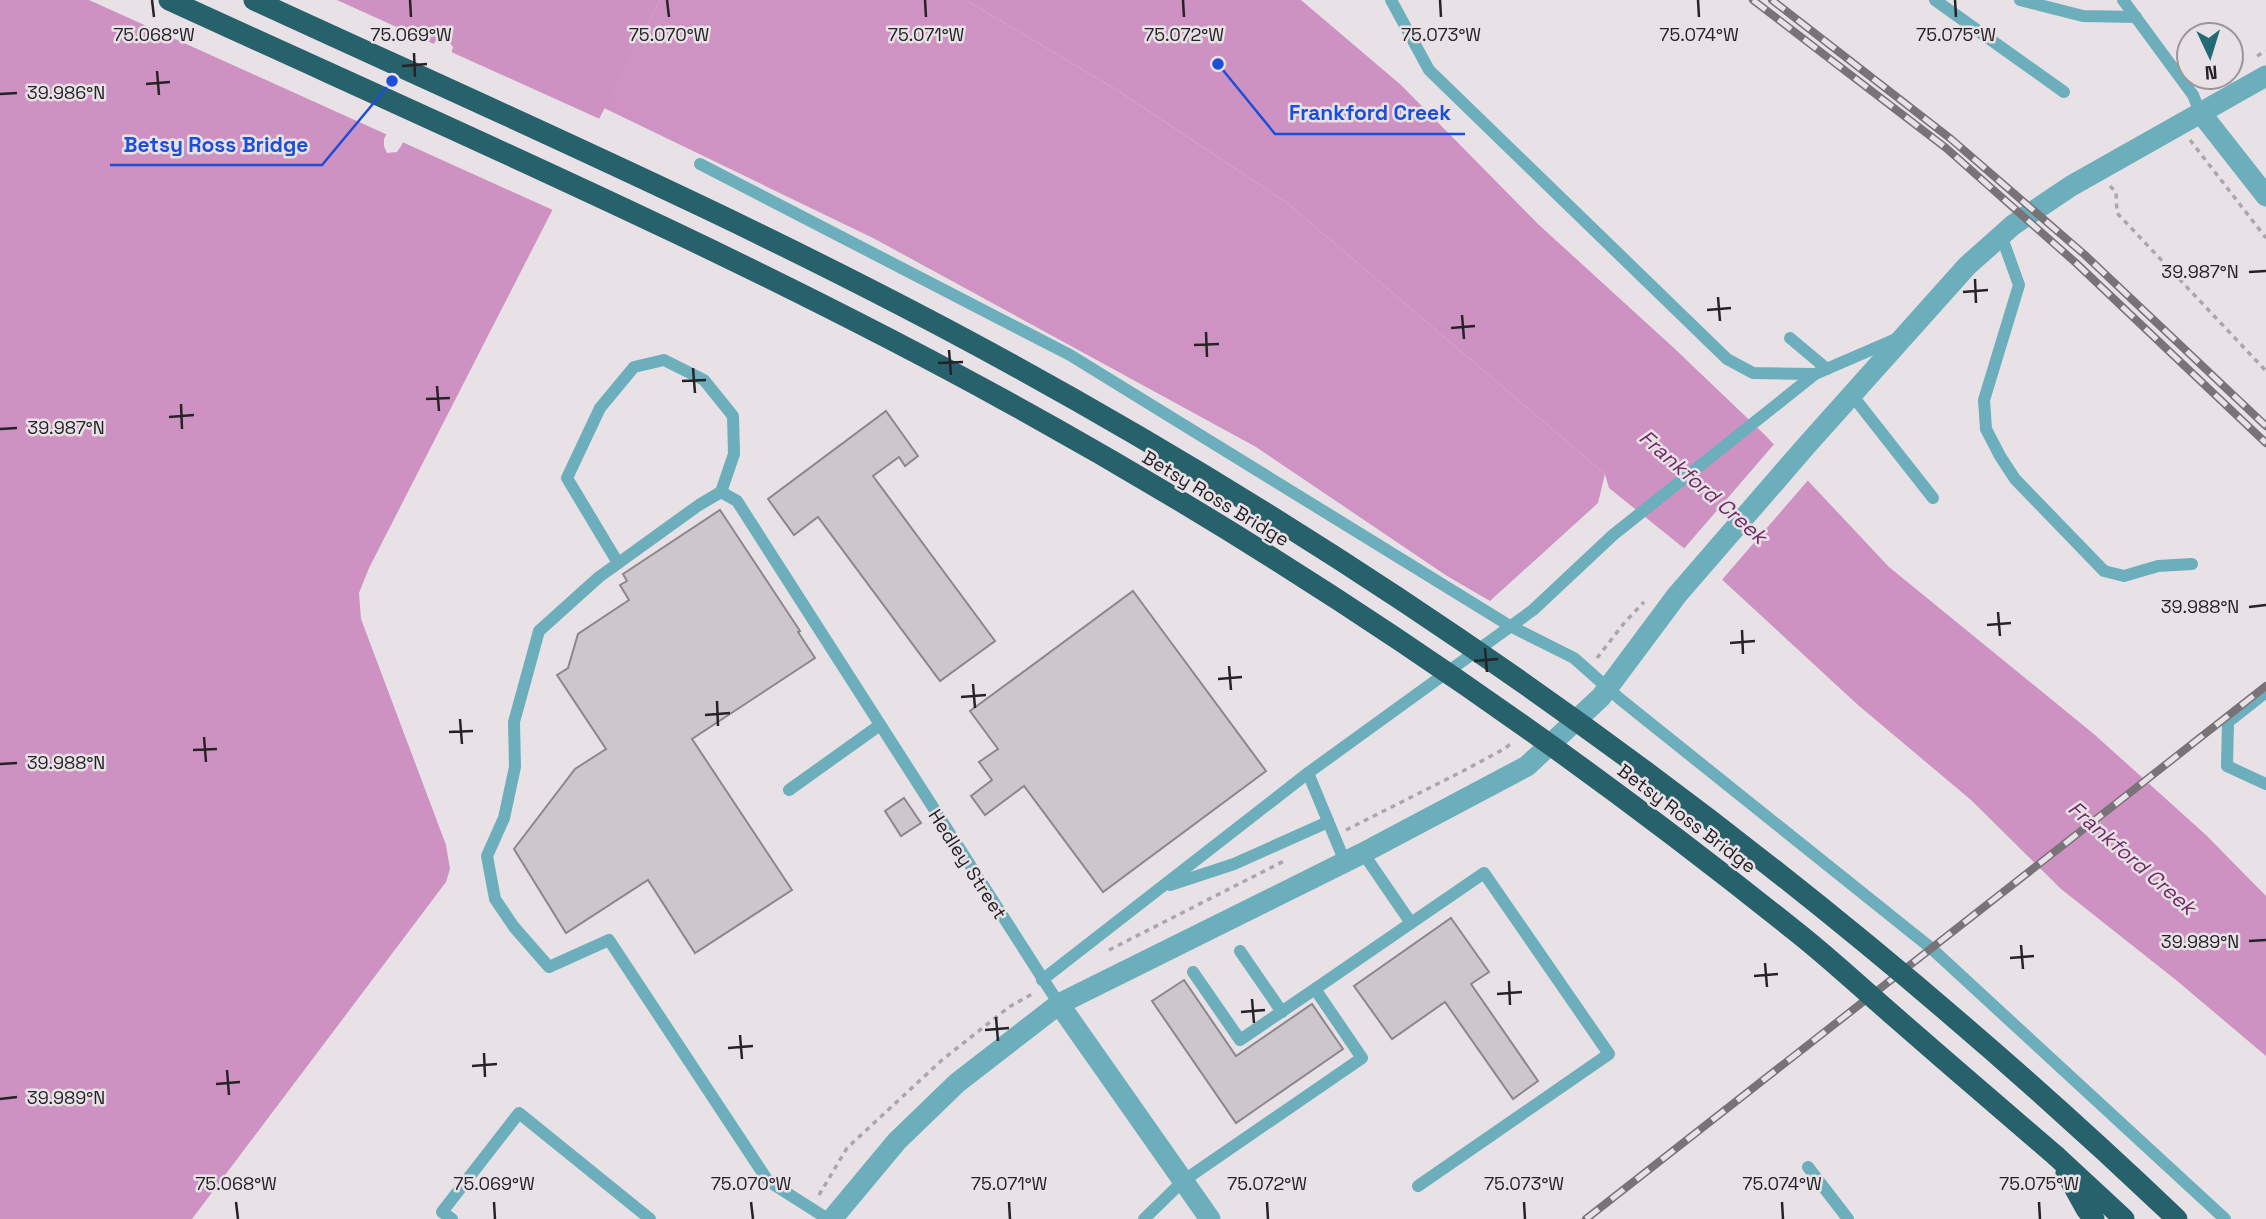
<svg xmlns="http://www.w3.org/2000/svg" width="2266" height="1219" font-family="'Space Grotesk',sans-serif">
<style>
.forest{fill:#cf93c3}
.water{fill:#ce92c2;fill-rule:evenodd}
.pier{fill:#e8e2e7}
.building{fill:#cdc7cb;stroke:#8d878c;stroke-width:2}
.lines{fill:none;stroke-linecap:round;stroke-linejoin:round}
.path{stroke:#aba6aa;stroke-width:3.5;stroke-dasharray:5 5;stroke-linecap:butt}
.lane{stroke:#6caebb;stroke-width:12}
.street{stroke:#6caebb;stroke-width:21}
.highway{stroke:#27616c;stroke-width:21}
.rail-casing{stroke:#777377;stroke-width:8}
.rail{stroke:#e8e2e7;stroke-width:5;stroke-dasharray:16;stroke-linecap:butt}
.highway-bridge{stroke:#27616c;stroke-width:21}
.ticks{fill:none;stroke:#252325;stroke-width:2.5}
.labels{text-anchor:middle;stroke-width:5;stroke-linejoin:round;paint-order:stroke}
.street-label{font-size:19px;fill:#252325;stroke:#e8e2e7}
.water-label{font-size:21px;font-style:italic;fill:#702965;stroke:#e8e2e7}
.ticks-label{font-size:18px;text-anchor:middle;fill:#252325;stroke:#e8e2e7;stroke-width:5;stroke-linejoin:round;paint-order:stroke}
.leader{fill:none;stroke:#1d4ed8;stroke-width:2.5}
.callout-dot{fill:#1d4ed8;stroke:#e8e2e7;stroke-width:2.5}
.callout-label{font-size:21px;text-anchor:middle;font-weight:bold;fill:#1d4ed8;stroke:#e8e2e7;stroke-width:5;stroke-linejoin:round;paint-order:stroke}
</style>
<rect width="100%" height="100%" fill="#e8e2e7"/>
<path class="forest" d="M660 0H966L1115 89 1286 202 1605 474 1598 503 1490 601 1447 576 1256 447 875 239 604 108Z"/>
<g class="water">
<path d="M0 0H660L369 568 359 593 361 619 446 845 450 869 446 882 192 1219H0ZM437 38 447 39 453 47 452 51 401 146 397 152 387 153 384 146V139Z"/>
<path d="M966 0H1301L1401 85 1538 224 1675 349 1765 435 1889 567 2095 735 2206 835 2266 896V1056L2176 980 2061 889 1971 800 1858 705 1716 574 1609 488 1605 474 1286 202 1115 89Z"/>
</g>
<g class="pier">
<path d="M89 0H337L436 45 390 136Z"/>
<path d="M449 51 602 120 555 211 400 141Z"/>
<path d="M1776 442 1810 478 1720 582 1682 551Z"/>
</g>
<g class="building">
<path d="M886 411 918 456 905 466 899 457 873 476 995 641 940 681 818 517 794 535 768 499Z"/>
<path d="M720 510 800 631 798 632 815 658 692 739 792 890 695 953 648 880 566 933 514 849 575 769 606 749 557 675 568 668 578 634 629 600 620 585 627 581 623 574Z"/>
<path d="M1133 591 1266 771 1103 892 1024 786 985 815 971 796 992 780 979 762 998 749 970 711Z"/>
<path d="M904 798 921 823 901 836 885 811Z"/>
<path d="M1451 918 1489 972 1471 984 1538 1081 1513 1099 1445 1002 1392 1039 1354 986Z"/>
<path d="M1184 980 1236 1056 1312 1004 1343 1049 1236 1123 1152 1001Z"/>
</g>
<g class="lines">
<g class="path">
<path d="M2257 56 2266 51"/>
<path d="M2190 140 2266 238"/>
<path d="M2110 186 2116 192 2117 213 2266 371"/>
<path d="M1597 658 1625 622 1644 602"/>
<path d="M1346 830 1463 771 1504 749 1513 742"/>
<path d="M1109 950 1286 860"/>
<path d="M819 1195 847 1148 942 1060 1009 1007 1032 994"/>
</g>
<g class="lane">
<path d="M1391 0 1429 70 1727 359 1753 373 1815 374"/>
<path d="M1935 0 2064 92"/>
<path d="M2020 0 2083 16 2136 17"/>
<path d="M2123 0 2193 95 2200 112"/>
<path d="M700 164 1070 355 1510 626 1574 658 1620 699 1931 948 2225 1219"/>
<path d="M2001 235 2019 285 1984 400 1986 429 2000 456 2015 479 2104 571 2124 576 2158 566 2192 564"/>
<path d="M1790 338 1827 369"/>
<path d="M1852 395 1933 498"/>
<path d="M618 563 567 478 600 408 634 367 664 360 704 380 733 416 734 454 721 492"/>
<path d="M2266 692 2228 722 2227 766 2266 784"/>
<path d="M1308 773 1345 862"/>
<path d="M789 790 880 725"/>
<path d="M1170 885 1234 864 1328 822"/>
<path d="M1411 923 1484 873 1609 1054 1418 1186"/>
<path d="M1240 951 1282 1012"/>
<path d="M1042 980 1308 773 1533 610 1613 535 1815 374 1896 339"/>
<path d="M1315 989 1411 923 1363 853"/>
<path d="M1808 1167 1848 1219"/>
<path d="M452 1219 442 1212 519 1113 650 1219"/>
<path d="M828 1219 768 1181 609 940 549 967 514 927 495 899 487 856 504 818 515 767 514 722 539 631 599 577 699 505 721 492 737 501 1059 1004"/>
<path d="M1144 1219 1183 1181 1362 1058 1315 989 1240 1040 1193 972"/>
</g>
<g class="street">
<path d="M2200 112 2266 196"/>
<path d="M1059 1004 1210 1219"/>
<path d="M832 1219 897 1141 957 1083 1059 1004 1363 853 1527 766 1601 697 1677 595 1806 446 1967 266 2013 225 2071 186 2266 76"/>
</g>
<g class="highway">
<path d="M2056 1156 2124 1219"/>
<path d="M2066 1173 2086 1209 2094 1219"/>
</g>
<defs>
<g id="rail">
<path d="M1753 0 1946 148 2076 263 2266 443"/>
<path d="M1772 0 1951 139 2085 255 2266 426"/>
<path d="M1586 1219 2266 686"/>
</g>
</defs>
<use href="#rail" class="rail-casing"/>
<use href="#rail" class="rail"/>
<g class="highway-bridge">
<path d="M169 0C450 129 735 252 1006 401 1283 553 1547 732 1794 930 1826 955 1856 983 1887 1010 1943 1059 2000 1108 2056 1156"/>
<path d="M254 0C508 117 766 229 1011 364 1435 597 1827 886 2177 1219"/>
</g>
</g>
<path class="ticks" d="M152 0 154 17M410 0 411 17M667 0 669 17M925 0 926 17M1183 0 1184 17M1440 0 1441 17M1698 0 1699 17M1955 0 1956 17M414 53 415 77M402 66 427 64M157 71 159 95M146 84 170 82M0 94 17 93M2249 272 2266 271M1975 279 1976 303M1963 292 1988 290M1718 297 1720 321M1707 310 1731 308M1462 315 1464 339M1451 328 1475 326M1206 332 1207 357M1194 345 1219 344M949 350 951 375M938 363 963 362M693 368 695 393M682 381 706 380M437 386 439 411M426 399 450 398M181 404 182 429M169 417 194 415M0 429 17 428M2249 607 2266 605M1998 612 2000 636M1987 625 2011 623M1742 630 1743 654M1730 643 1755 641M1485 648 1487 672M1474 661 1498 659M1229 666 1231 690M1218 679 1242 677M973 684 975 708M961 697 986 695M717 701 718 726M705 715 730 713M460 719 462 744M449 732 473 731M204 737 206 762M193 750 217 749M0 764 17 763M2249 941 2266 940M2021 945 2023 969M2010 958 2034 956M1765 963 1767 987M1754 976 1778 974M1509 981 1510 1005M1497 994 1522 992M1252 999 1254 1023M1241 1012 1265 1010M996 1017 998 1041M985 1030 1009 1028M740 1035 742 1059M728 1048 753 1046M484 1053 485 1077M472 1066 497 1064M227 1070 229 1095M216 1084 240 1082M0 1099 17 1097M236 1202 238 1219M494 1202 495 1219M751 1202 753 1219M1009 1202 1010 1219M1267 1202 1268 1219M1524 1202 1525 1219M1782 1202 1783 1219M2039 1202 2040 1219"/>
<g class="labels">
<g class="street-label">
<text transform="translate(1216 498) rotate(31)" y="7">Betsy Ross Bridge</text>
<text transform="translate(1687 818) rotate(37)" y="7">Betsy Ross Bridge</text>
<text transform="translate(968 864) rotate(57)" y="7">Hedley Street</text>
</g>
<g class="water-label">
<text transform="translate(1703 487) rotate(41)" y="7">Frankford Creek</text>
<text transform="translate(2132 858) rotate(41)" y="7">Frankford Creek</text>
</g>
</g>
<g class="ticks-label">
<text x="154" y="41">75.068°W</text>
<text x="411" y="41">75.069°W</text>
<text x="669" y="41">75.070°W</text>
<text x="926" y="41">75.071°W</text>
<text x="1184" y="41">75.072°W</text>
<text x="1441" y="41">75.073°W</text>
<text x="1699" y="41">75.074°W</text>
<text x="1956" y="41">75.075°W</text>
<text x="66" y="99">39.986°N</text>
<text x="2200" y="278">39.987°N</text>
<text x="66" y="434">39.987°N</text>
<text x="2200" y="613">39.988°N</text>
<text x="66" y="769">39.988°N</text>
<text x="2200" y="948">39.989°N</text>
<text x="66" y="1104">39.989°N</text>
<text x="236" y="1190">75.068°W</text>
<text x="494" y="1190">75.069°W</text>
<text x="751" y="1190">75.070°W</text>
<text x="1009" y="1190">75.071°W</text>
<text x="1267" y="1190">75.072°W</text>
<text x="1524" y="1190">75.073°W</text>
<text x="1782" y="1190">75.074°W</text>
<text x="2039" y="1190">75.075°W</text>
</g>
<path class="leader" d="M1218 64L1275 134H1465M392 81L322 165H110"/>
<g class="callout-dot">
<circle cx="1218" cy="64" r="7"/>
<circle cx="392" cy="81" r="7"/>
</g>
<g class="callout-label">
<text x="1370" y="120">Frankford Creek</text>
<text x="216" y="152">Betsy Ross Bridge</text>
</g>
<g transform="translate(2210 56) rotate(176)"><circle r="33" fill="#e8e2e7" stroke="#9a9699" stroke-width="2"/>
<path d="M0-5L12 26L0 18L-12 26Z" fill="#216a76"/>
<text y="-10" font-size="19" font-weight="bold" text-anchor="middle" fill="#252325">N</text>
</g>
</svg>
